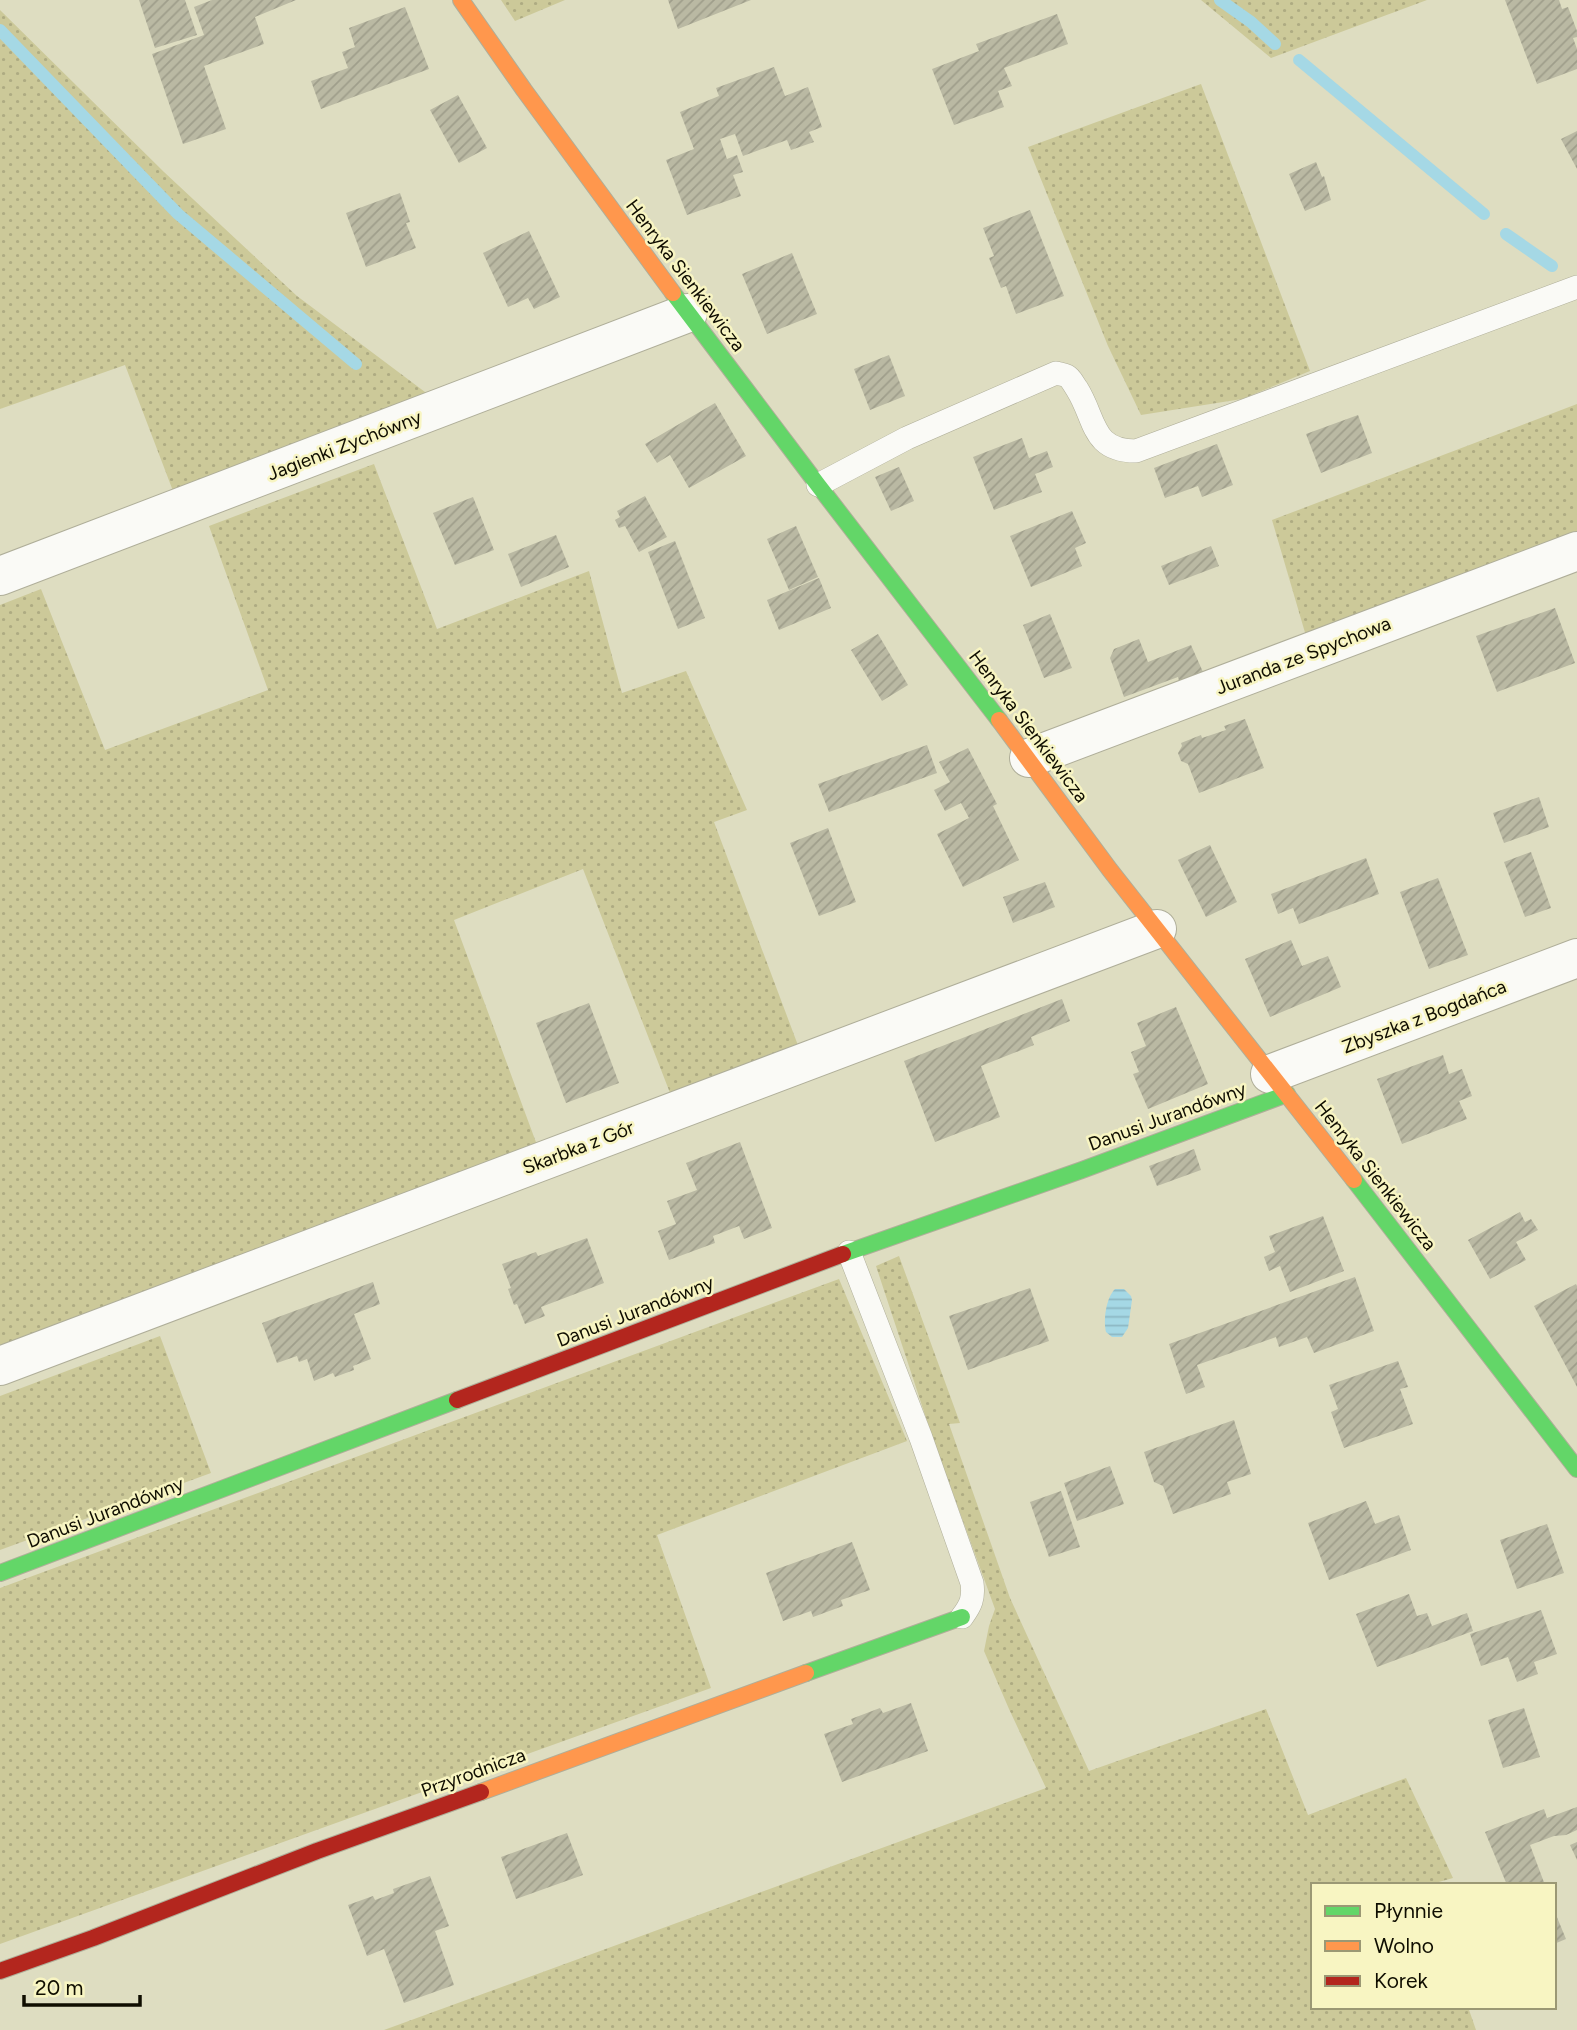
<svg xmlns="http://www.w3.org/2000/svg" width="1577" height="2030" font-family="Figtree,sans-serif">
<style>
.grass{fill:url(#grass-dots)}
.water{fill:url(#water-rules)}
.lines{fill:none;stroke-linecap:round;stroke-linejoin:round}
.stream{stroke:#a5d8e5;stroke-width:12}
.building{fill:url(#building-hatch)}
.lane-casing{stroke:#afae99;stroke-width:24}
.street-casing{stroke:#afae99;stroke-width:40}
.fast-casing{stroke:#afae99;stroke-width:18}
.slow-casing{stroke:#afae99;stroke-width:18}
.jam-casing{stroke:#afae99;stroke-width:18}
.lane{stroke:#fafaf6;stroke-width:23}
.street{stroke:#fafaf6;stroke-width:38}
.fast{stroke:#63d668;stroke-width:16}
.slow{stroke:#ff974d;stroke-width:16}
.jam{stroke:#b3261e;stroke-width:16}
.labels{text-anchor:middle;stroke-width:5;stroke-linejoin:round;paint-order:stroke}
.street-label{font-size:19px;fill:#0f0d00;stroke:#f8f5c2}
</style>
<defs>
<pattern id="grass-dots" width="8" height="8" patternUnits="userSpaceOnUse" patternTransform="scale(1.75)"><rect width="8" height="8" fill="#ccc999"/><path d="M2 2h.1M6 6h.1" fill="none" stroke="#aeab82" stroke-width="1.8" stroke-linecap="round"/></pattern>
<pattern id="water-rules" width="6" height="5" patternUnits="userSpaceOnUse" patternTransform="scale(1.75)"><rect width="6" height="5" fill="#a5d8e5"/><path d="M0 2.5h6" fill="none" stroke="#8db8c3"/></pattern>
<pattern id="building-hatch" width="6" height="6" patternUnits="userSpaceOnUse" patternTransform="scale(1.75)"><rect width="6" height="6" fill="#bab9a3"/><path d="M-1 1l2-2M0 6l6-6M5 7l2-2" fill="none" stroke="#9f9e8b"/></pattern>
</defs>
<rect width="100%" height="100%" fill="#deddc1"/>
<g class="grass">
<path d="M501 0H565L515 21Z"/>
<path d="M1201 0H1427L1271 58Z"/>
<path d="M0 10 164 172 297 296 433 398 173 491 125 365 0 409Z"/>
<path d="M1201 84 1310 371 1242 399 1141 415 1108 346 1028 147Z"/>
<path d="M1577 404V538L1306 636 1272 520Z"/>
<path d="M374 464 437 629 589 571 622 693 686 671 747 810 714 822 799 1048 672 1098 583 869 454 920 537 1145 0 1347V605L41 589 105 750 268 690 209 526Z"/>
<path d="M899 1256 960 1423 949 1424 1010 1598 1089 1771 1266 1709 1308 1815 1406 1778 1453 1878 1428 1885H1313V2007H1468L1476 2030H384L1046 1788 1009 1709 984 1651 989 1626 995 1609 931 1433 876 1266Z"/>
<path d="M839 1279 907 1441 657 1535 711 1688 0 1944V1588Z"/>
<path d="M160 1336 211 1473 0 1550V1396Z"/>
</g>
<path class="water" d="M1115 1289H1124L1131 1296 1132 1300 1128 1328 1122 1337H1112L1106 1332C1103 1320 1106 1298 1115 1289Z"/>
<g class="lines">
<g class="stream">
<path d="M1220 0 1251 22 1275 44"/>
<path d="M0 30 178 214 356 364"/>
<path d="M1299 60 1484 214"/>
<path d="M1506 234 1552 266"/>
</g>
</g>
<g class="building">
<path d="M139 0H185L197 35 155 48Z"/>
<path d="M212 0H296L255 17 264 44 204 66 226 129 183 144 152 54 204 35 194 7Z"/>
<path d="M668 0H751L678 29Z"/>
<path d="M1505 0H1559L1562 9 1568 7 1577 31V37L1573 38 1577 49V69L1537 84Z"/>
<path d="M405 7 429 69 321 109 311 81 348 68 342 52 355 47 349 28Z"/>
<path d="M1057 14 1068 44 1004 68 1012 86 998 91 1004 107 954 125 932 69 979 51 976 44Z"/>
<path d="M774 67 785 96 808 87 822 127 809 132 814 142 791 150 787 140 743 156 735 134 720 139 727 159 737 155 743 172 733 175 741 196 687 215 666 160 694 149 680 112 719 96 716 88Z"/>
<path d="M458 95 487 148 459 163 430 110Z"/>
<path d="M1577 131V169L1561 139Z"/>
<path d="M1316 162 1322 177 1324 176 1331 200 1305 211 1289 174Z"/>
<path d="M400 193 410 222 406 223 416 248 366 267 346 213Z"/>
<path d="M1030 210 1064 296 1016 314 1006 286 1001 288 989 258 994 256 983 228Z"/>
<path d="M529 231 560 297 534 309 528 298 508 307 483 253Z"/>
<path d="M792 253 817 314 767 334 742 274Z"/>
<path d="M889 355 905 396 870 410 854 369Z"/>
<path d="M715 403 746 456 689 488 670 455 657 463 645 444Z"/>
<path d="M1358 415 1372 453 1321 473 1306 434Z"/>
<path d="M1022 438 1029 458 1047 451 1053 467 1035 474 1042 492 994 510 973 457Z"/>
<path d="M1217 444 1233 485 1202 497 1198 486 1165 498 1154 468Z"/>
<path d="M899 467 914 501 891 511 875 477Z"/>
<path d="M645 496 667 537 639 552 625 526 619 528 615 520 620 517 617 511Z"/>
<path d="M473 497 494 550 455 565 433 513Z"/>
<path d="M1072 511 1086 543 1075 548 1082 566 1031 587 1010 536Z"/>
<path d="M796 526 818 577 789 590 767 539Z"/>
<path d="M556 535 569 567 521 587 508 554Z"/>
<path d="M675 541 705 618 678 629 648 552Z"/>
<path d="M1211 546 1219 566 1169 585 1161 566Z"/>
<path d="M819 578 831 608 779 630 767 600Z"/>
<path d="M1555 608 1575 663 1497 692 1476 636Z"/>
<path d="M1050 614 1072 668 1044 678 1023 625Z"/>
<path d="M878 634 908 685 882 701 851 650Z"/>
<path d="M1139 639 1148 662 1191 645 1203 672 1179 681 1178 677 1124 697 1110 658 1114 649Z"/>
<path d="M1245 719 1264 768 1199 793 1188 764 1181 761 1178 753 1182 746 1181 743 1201 735 1202 738 1226 730 1224 726Z"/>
<path d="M927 745 937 773 829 812 818 784Z"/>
<path d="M968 748 997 804 993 806 1019 860 963 887 937 834 969 818 961 803 945 811 934 790 950 782 939 762Z"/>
<path d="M1539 797 1549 827 1504 843 1493 813Z"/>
<path d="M828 828 856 902 819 916 790 843Z"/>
<path d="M1210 845 1237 902 1206 917 1178 860Z"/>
<path d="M1531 852 1551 908 1525 917 1504 862Z"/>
<path d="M1366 858 1379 894 1299 924 1293 908 1278 914 1271 894Z"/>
<path d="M1438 878 1468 955 1429 969 1400 892Z"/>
<path d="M1045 882 1055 907 1013 923 1003 897Z"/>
<path d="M1291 940 1302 966 1328 956 1341 987 1270 1017 1245 959Z"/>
<path d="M1062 999 1070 1021 1031 1037 1034 1045 981 1066 1000 1117 935 1142 904 1061Z"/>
<path d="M589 1003 619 1083 566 1103 536 1023Z"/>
<path d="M1176 1007 1208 1084 1148 1109 1133 1074 1139 1072 1131 1052 1146 1046 1137 1023Z"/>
<path d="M1443 1055 1449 1074 1462 1069 1472 1096 1459 1101 1467 1119 1402 1144 1377 1079Z"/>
<path d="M740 1142 772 1228 744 1239 739 1226 713 1236 715 1243 669 1260 658 1231 676 1224 667 1201 697 1190 686 1163Z"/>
<path d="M1194 1149 1201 1170 1157 1186 1149 1166Z"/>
<path d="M1520 1212 1525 1222 1531 1219 1538 1230 1516 1242 1526 1260 1490 1279 1468 1240Z"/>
<path d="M1323 1216 1344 1271 1290 1292 1280 1266 1269 1271 1264 1257 1275 1252 1269 1236Z"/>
<path d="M587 1238 604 1283 541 1307 545 1316 525 1324 517 1304 514 1305 508 1289 511 1288 502 1264 536 1252 538 1256Z"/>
<path d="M1355 1277 1374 1331 1314 1353 1307 1337 1279 1347 1276 1337 1197 1365 1205 1387 1186 1394 1169 1344Z"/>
<path d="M373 1282 380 1304 354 1314 371 1359 353 1366 354 1370 335 1377 333 1373 314 1381 307 1359 299 1362 297 1356 277 1363 262 1323Z"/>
<path d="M1576 1284 1577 1286V1387L1534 1306Z"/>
<path d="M1030 1288 1049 1341 968 1370 949 1316Z"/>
<path d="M1398 1361 1408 1387 1400 1389 1413 1424 1344 1448 1331 1412 1338 1409 1329 1385Z"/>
<path d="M1234 1420 1251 1474 1227 1482 1231 1494 1173 1514 1163 1486 1154 1482 1144 1452Z"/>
<path d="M1110 1466 1124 1504 1077 1521 1064 1483Z"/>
<path d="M1061 1491 1080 1547 1049 1557 1030 1502Z"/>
<path d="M1366 1501 1375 1524 1399 1515 1411 1550 1329 1580 1308 1523Z"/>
<path d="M1547 1524 1564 1573 1517 1589 1500 1540Z"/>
<path d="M852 1542 870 1590 841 1600 843 1606 813 1617 811 1611 783 1621 766 1573Z"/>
<path d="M1409 1594 1417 1616 1427 1613 1432 1626 1467 1613 1473 1631 1377 1667 1356 1614Z"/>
<path d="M1541 1610 1557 1654 1534 1662 1538 1674 1517 1682 1508 1657 1481 1666 1470 1634Z"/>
<path d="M911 1703 928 1751 842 1782 824 1734 853 1724 851 1719 880 1708 883 1713Z"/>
<path d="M1524 1708 1540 1757 1503 1768 1488 1720Z"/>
<path d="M1577 1807V1830L1566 1835 1554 1836 1530 1845 1545 1885H1507L1485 1832 1544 1809 1547 1818Z"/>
<path d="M567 1833 583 1875 516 1899 501 1857Z"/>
<path d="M1577 1842V1860L1570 1845Z"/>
<path d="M430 1876 449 1926 435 1931 454 1985 404 2003 384 1949 367 1956 348 1905 373 1896 375 1900 394 1893 393 1889Z"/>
<path d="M1554 1910 1566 1939 1554 1944Z"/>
</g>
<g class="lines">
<defs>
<g id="lane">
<path d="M818 485 907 438 1056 373C1059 374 1063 374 1067 376 1071 378 1074 385 1077 389 1096 419 1091 451 1136 451L1577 287"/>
<path d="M849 1252 921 1438 972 1583C974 1598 971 1605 962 1617"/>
</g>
<g id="street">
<path d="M0 576 688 313"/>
<path d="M1029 758 1577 551"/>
<path d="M1270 1074 1577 958"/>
<path d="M0 1366 1157 929"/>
</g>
<g id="fast">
<path d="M673 293 818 485 999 720"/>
<path d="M1354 1180 1577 1469"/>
<path d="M843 1254 1082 1170 1287 1094"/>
<path d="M0 1573 457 1400"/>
<path d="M806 1673 962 1617"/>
</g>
<g id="slow">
<path d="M461 0 524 90 673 293"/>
<path d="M999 720 1110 870 1354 1180"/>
<path d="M481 1792 806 1673"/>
</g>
<g id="jam">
<path d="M457 1400 843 1254"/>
<path d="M0 1971 93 1938 317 1851 481 1792"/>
</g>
</defs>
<use href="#lane" class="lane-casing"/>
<use href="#street" class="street-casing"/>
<use href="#fast" class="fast-casing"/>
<use href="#slow" class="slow-casing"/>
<use href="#jam" class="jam-casing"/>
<use href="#lane" class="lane"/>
<use href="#street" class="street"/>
<use href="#fast" class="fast"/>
<use href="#slow" class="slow"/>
<use href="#jam" class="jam"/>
</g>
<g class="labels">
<g class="street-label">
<text transform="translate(686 275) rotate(53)" y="7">Henryka Sienkiewicza</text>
<text transform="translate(344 445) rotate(-21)" y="7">Jagienki Zychówny</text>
<text transform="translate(1303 655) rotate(-21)" y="7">Juranda ze Spychowa</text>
<text transform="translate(1029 726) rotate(53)" y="7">Henryka Sienkiewicza</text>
<text transform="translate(1424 1016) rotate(-21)" y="7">Zbyszka z Bogdańca</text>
<text transform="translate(1167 1116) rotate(-20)" y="7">Danusi Jurandówny</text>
<text transform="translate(578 1147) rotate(-21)" y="7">Skarbka z Gór</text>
<text transform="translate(1376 1175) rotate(52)" y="7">Henryka Sienkiewicza</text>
<text transform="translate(635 1311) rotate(-21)" y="7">Danusi Jurandówny</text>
<text transform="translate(105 1512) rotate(-21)" y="7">Danusi Jurandówny</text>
<text transform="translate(473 1772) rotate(-20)" y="7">Przyrodnicza</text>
</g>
</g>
<rect x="1311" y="1883" width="245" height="126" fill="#f8f5c2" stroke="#9b9874" stroke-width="2"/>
<rect x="1325" y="1906" width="35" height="10" fill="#63d668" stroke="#9b9874" stroke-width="2"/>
<text x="1374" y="1918" font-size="21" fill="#0f0d00">Płynnie</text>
<rect x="1325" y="1941" width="35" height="10" fill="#ff974d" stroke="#9b9874" stroke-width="2"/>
<text x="1374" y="1953" font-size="21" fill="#0f0d00">Wolno</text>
<rect x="1325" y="1976" width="35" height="10" fill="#b3261e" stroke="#9b9874" stroke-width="2"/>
<text x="1374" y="1988" font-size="21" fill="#0f0d00">Korek</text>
<path d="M24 1995v10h116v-10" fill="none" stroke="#0f0d00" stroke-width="3.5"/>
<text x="35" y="1995" font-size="21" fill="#0f0d00" stroke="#f8f5c2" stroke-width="5" paint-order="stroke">20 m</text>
</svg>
